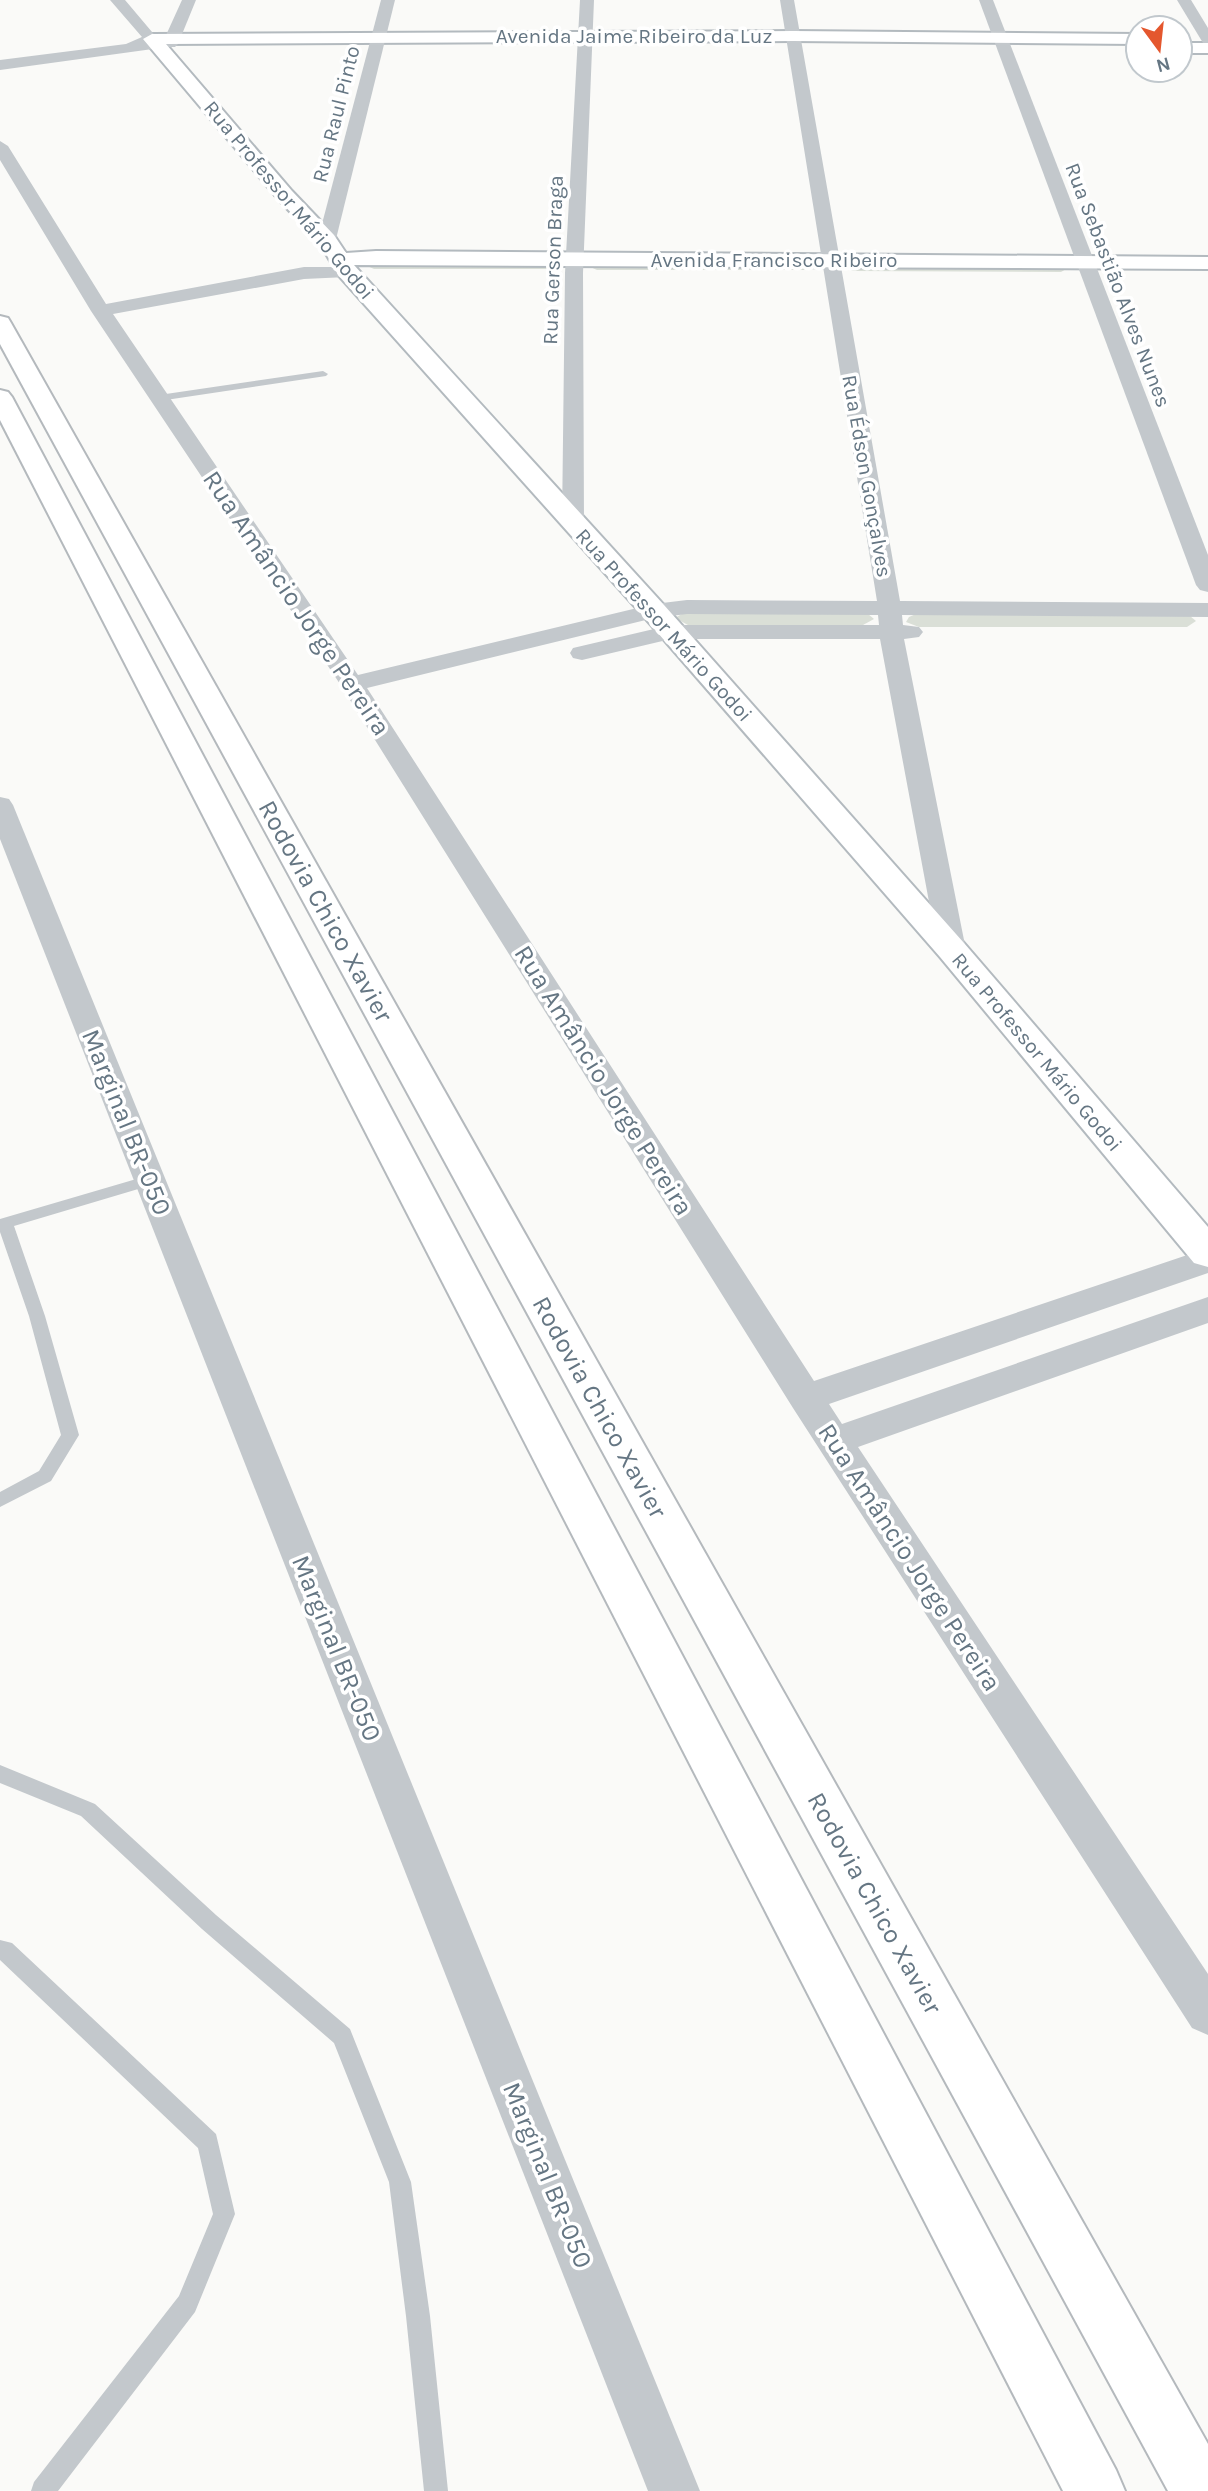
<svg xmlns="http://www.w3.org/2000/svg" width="1208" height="2491" font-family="Karla,sans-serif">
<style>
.green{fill:#dadfd7}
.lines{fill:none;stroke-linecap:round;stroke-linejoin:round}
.secondary-casing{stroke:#b3babf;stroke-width:4}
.highway-casing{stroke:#b4b9bd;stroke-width:4}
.lane{fill:#c3c8cc;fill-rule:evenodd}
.street{fill:#c3c8cc;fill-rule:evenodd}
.secondary{fill:#fff;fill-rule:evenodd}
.highway{fill:#fff;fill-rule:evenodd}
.labels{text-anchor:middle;stroke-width:7;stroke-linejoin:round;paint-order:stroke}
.far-street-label{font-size:21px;fill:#657683;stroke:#fff}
.street-label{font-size:26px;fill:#657683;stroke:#fff}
</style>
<rect width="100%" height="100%" fill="#fafaf8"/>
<g class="green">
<path d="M365 265H566L557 269H374Z"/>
<path d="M588 266H812L804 270H597Z"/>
<path d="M843 267 1068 268 1061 272 853 271Z"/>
<path d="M685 612 868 614 874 619 863 625H688L675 618Z"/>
<path d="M916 614 1190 616 1196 621 1187 627H919L906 622 909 617Z"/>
</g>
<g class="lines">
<defs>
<g id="secondary">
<path d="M793 31 1138 34V44L793 41 166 44 292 191 334 235 346 253 376 251 1208 257V269L354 265 664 605 964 943 1208 1227V1267L1194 1263 940 957 644 617 339 276 319 242 278 199 143 39 152 34Z"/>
<rect x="1180" y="43" width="28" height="10"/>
</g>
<g id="highway">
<path d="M0 316 8 318 11 323 1208 2444V2491H1168L0 344Z"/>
<path d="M0 390 8 392 12 397 1116 2470 1125 2491H1063L0 420Z"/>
</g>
</defs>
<use href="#secondary" class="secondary-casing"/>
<use href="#highway" class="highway-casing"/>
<g class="lane">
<path d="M323 371 328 374 326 376 159 401 154 398 159 395Z"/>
<path d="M150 1175 158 1180 155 1184 14 1226 45 1316 79 1435 51 1481 0 1507V1492L39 1471 61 1435 29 1316 0 1232V1219Z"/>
<path d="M0 1765 95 1804 216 1915 350 2029 411 2182 430 2316 448 2491H424L406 2316 389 2182 334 2043 202 1929 81 1816 0 1783Z"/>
<path d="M0 1940 12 1943 216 2134 235 2214 195 2312 58 2491H31L34 2482 179 2296 213 2214 198 2148 0 1960Z"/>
</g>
<g class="street">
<path d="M110 0H125L163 45 160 48 0 70V60L126 44 142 37Z"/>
<path d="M182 0H196L178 44 175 47H165L162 44Z"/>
<path d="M381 0H395L336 239 327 244 318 239Z"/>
<path d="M580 0H594L583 273 584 522 581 527H565L562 522 565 273Z"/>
<path d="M780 0H794L900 601 1208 603V617L902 615 903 625 919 627 923 632 919 637 904 639 966 950 962 956 952 959 942 956 938 950 880 639H671L582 660 573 658 570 653 573 648 671 625H879L878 615 687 614 654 618 367 688 814 1381 1208 1248V1273L829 1404 842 1424 1208 1297V1323L858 1447 1208 1974V2035L1192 2028 793 1408 340 684 91 311 0 160V141L8 146 106 304 304 267H354L356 271 354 275 347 277 304 279 113 314 358 675 654 604 687 600 877 601Z"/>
<path d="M979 0H993L1208 555V592L1200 590 1196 585Z"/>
<path d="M1177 0H1191L1208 28V45L1203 43Z"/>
<path d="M0 797 9 799 13 805 700 2491H648L0 839Z"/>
</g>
<use href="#secondary" class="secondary"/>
<use href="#highway" class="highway"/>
</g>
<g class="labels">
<g class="far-street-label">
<text x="634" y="43">Avenida Jaime Ribeiro da Luz</text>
<text transform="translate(336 114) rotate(-76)" y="7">Rua Raul Pinto</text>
<text transform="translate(289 200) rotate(50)" y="7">Rua Professor Mário Godoi</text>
<text transform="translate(553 260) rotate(-88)" y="7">Rua Gerson Braga</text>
<text x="774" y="267">Avenida Francisco Ribeiro</text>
<text transform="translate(1118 285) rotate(69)" y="7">Rua Sebastião Alves Nunes</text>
<text transform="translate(867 476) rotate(80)" y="7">Rua Édson Gonçalves</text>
<text transform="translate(664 625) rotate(48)" y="7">Rua Professor Mário Godoi</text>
<text transform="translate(1037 1052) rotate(50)" y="7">Rua Professor Mário Godoi</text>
</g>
<g class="street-label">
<text transform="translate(297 603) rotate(56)" y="9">Rua Amâncio Jorge Pereira</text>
<text transform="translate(326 911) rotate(61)" y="9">Rodovia Chico Xavier</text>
<text transform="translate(604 1080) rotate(58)" y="9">Rua Amâncio Jorge Pereira</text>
<text transform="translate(127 1122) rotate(68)" y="9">Marginal BR-050</text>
<text transform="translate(600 1407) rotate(61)" y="9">Rodovia Chico Xavier</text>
<text transform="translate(910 1557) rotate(57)" y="9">Rua Amâncio Jorge Pereira</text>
<text transform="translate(337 1648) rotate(68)" y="9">Marginal BR-050</text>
<text transform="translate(875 1903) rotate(61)" y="9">Rodovia Chico Xavier</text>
<text transform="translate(548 2175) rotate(68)" y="9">Marginal BR-050</text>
</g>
</g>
<g transform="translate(1159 49) rotate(165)"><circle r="33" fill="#ffffff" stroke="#c1c8cd" stroke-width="2"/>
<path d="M0-5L12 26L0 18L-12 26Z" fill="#e4572e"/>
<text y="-10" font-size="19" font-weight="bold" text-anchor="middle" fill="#657683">N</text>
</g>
</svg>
